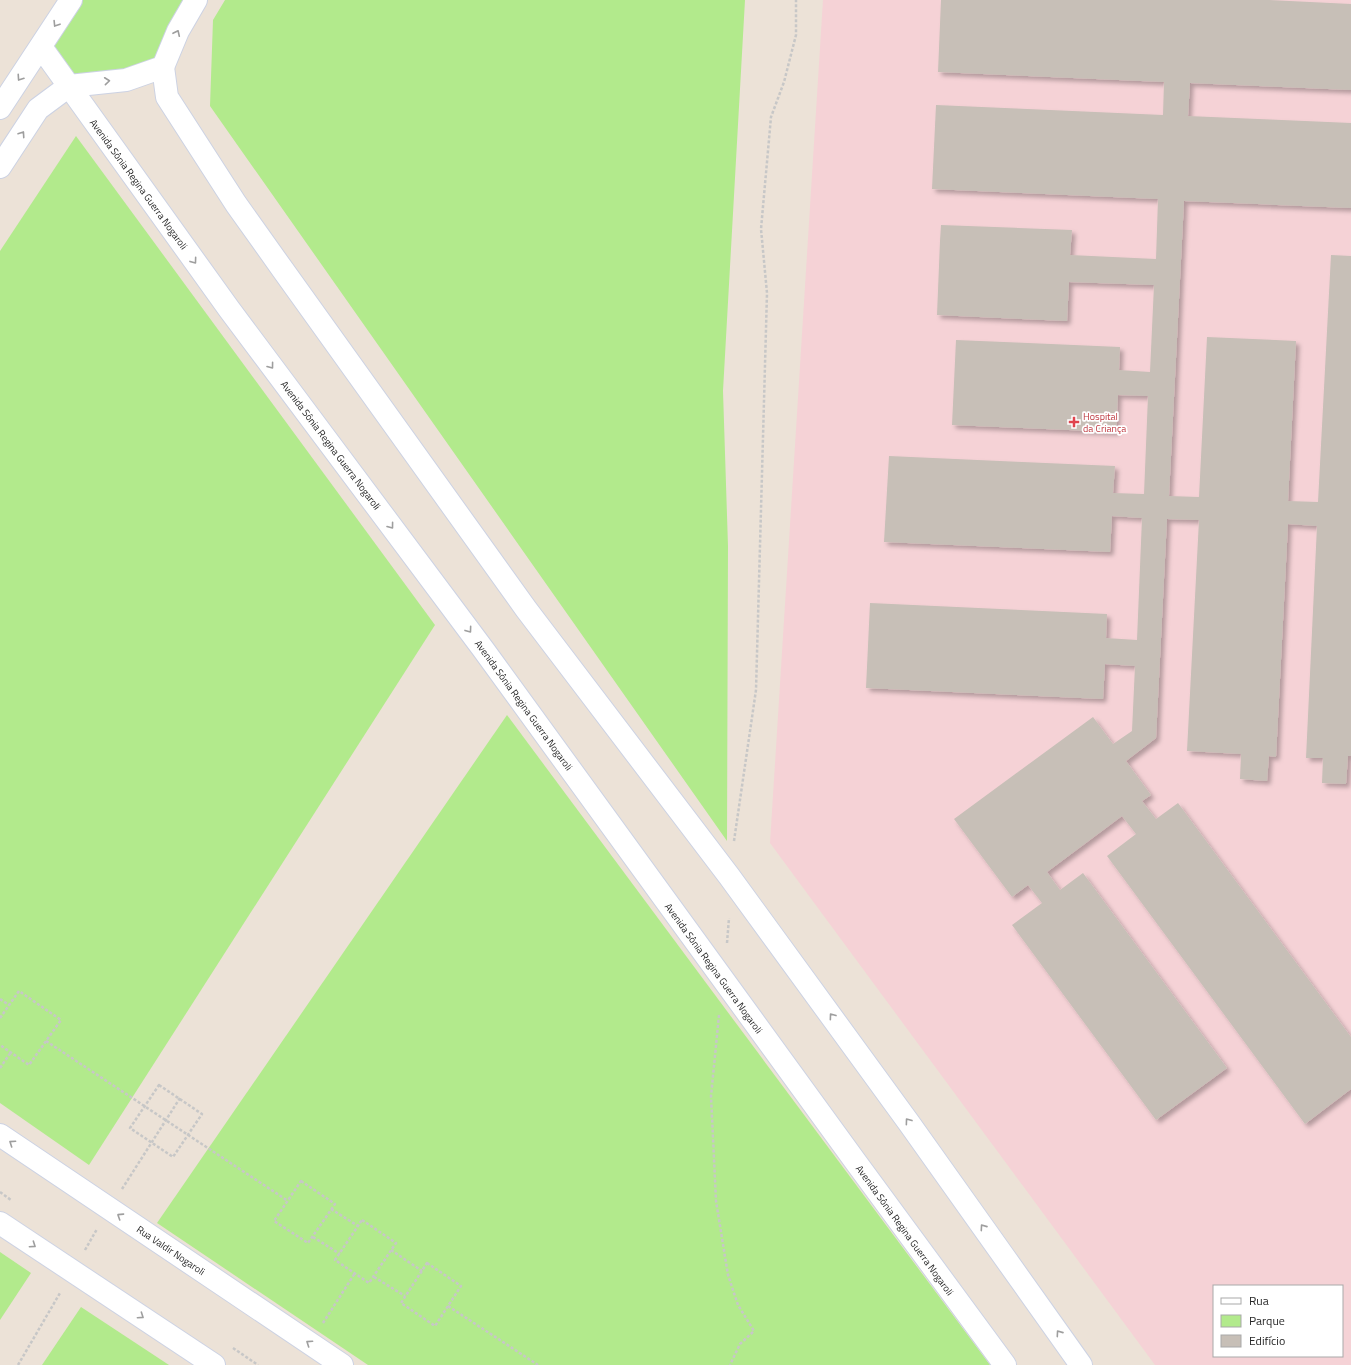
<svg xmlns="http://www.w3.org/2000/svg" width="1351" height="1365" font-family="'Titillium Web',sans-serif">
<style>
.medical{fill:#f5d2d6;fill-rule:evenodd}
.green{fill:#b2ea8c}
.building{fill:#c7bfb7;filter:url(#shadow)}
.lines{fill:none;stroke-linecap:round;stroke-linejoin:round}
.minor-casing{stroke:#ccd2e3;stroke-width:24}
.tertiary-casing{stroke:#ccd2e3;stroke-width:24}
.path{stroke:#c7c7c7;stroke-width:2.5;stroke-dasharray:3 2;stroke-linecap:butt}
.minor{stroke:#fff;stroke-width:22}
.tertiary{stroke:#fff;stroke-width:22}
.oneway{stroke:#9e9e9e}
.health-dot{fill:#e0444e;stroke:#fff;stroke-width:1.5}
.labels{text-anchor:middle;stroke-width:3.5;stroke-linejoin:round;paint-order:stroke}
.street-label{font-size:10px;fill:#272727;stroke:#fff}
.health-label{font-size:10px;fill:#be3a42;stroke:#fff;text-anchor:start}
</style>
<defs>
<filter id="shadow"><feDropShadow dx="3.5" dy="3.5" stdDeviation="2" flood-color="#0004"/></filter>
</defs>
<rect width="100%" height="100%" fill="#ece2d7"/>
<path class="medical" d="M823 0H1351V1365H1155L770 843ZM1214 1286H1342V1356H1214Z"/>
<g class="green">
<path d="M71 0H196L163 67 69 86 41 47Z"/>
<path d="M225 0H745L723 391 728 546 727 841 210 106 213 20Z"/>
<path d="M76 136 435 625 89 1165 0 1103V251Z"/>
<path d="M507 715 990 1365H368L157 1223Z"/>
<path d="M0 1252 31 1273 0 1320Z"/>
<path d="M81 1307 169 1365H42Z"/>
</g>
<path class="building" d="M941 0H1269L1351 4V90L1190 83 1188 116 1351 123V208L1184 201 1169 496 1199 497 1207 337 1296 341 1288 501 1318 502 1331 255 1351 256V756H1348L1346 784 1322 783 1323 758H1306L1317 526 1288 524 1276 757 1269 756 1267 781 1240 779 1241 754 1187 751 1199 520 1167 519 1156 738 1126 761 1151 795 1142 801 1156 819 1178 803 1351 1037V1089L1305 1124 1107 856 1136 834 1122 816 1047 872 1060 890 1083 873 1227 1068 1156 1120 1012 925 1042 903 1028 885 1012 897 954 819 1093 717 1113 744 1132 731 1135 666 1105 664 1103 699 866 688 870 603 1107 614 1106 638 1137 640 1142 518 1112 516 1110 552 884 542 889 456 1115 466 1113 493 1144 494 1148 396 1118 395 1116 432 952 425 956 340 1120 347 1119 370 1150 372 1154 285 1069 282 1067 321 937 315 940 241 941 225 1072 230 1070 255 1156 259 1158 199 932 189 936 105 1163 115 1164 82 938 72Z"/>
<g class="lines">
<defs>
<g id="minor">
<path d="M41 47 229 309 483 649 855 1161 1005 1365"/>
<path d="M163 67 167 97 236 204 283 270 526 609 729 876 909 1123 1081 1365"/>
<path d="M0 1135 342 1365"/>
<path d="M0 1223 214 1365"/>
</g>
<g id="tertiary">
<path d="M0 108 71 0"/>
<path d="M0 167 38 109 69 86 126 80 163 67 178 31 196 0"/>
</g>
</defs>
<use href="#minor" class="minor-casing"/>
<use href="#tertiary" class="tertiary-casing"/>
<g class="path">
<path d="M734 841 756 690 767 293 761 229 771 117 784 82 796 35V0"/>
<path d="M727 943 729 918"/>
<path d="M0 999 9 1005"/>
<path d="M719 1015 711 1096 716 1201 728 1275 738 1305 754 1331 740 1344 730 1365"/>
<path d="M0 1018 19 991 61 1020 29 1065 0 1045"/>
<path d="M46 1041 288 1201"/>
<path d="M0 1068 11 1052"/>
<path d="M159 1085 202 1114 173 1157 130 1128Z"/>
<path d="M301 1181 335 1204 308 1243 274 1221Z"/>
<path d="M122 1189 180 1098"/>
<path d="M0 1192 11 1200"/>
<path d="M331 1209 358 1226"/>
<path d="M362 1220 396 1243 369 1283 335 1260Z"/>
<path d="M313 1237 340 1254"/>
<path d="M85 1250 97 1229"/>
<path d="M391 1250 422 1271"/>
<path d="M427 1263 461 1286 435 1326 401 1303Z"/>
<path d="M374 1277 405 1296"/>
<path d="M448 1306 538 1365"/>
<path d="M323 1323 355 1273"/>
<path d="M233 1348 258 1365"/>
<path d="M18 1365 60 1293"/>
</g>
<use href="#minor" class="minor"/>
<use href="#tertiary" class="tertiary"/>
</g>
<defs><path id="oneway-chevron" d="M-2-3.5L2.5 0L-2 3.5" fill="none" stroke-width="1.6" stroke-linecap="round" stroke-linejoin="round"/></defs>
<g class="oneway">
<use href="#oneway-chevron" transform="translate(56 24) rotate(122)"/>
<use href="#oneway-chevron" transform="translate(177 33) rotate(-65)"/>
<use href="#oneway-chevron" transform="translate(20 78) rotate(124)"/>
<use href="#oneway-chevron" transform="translate(107 81) rotate(-6)"/>
<use href="#oneway-chevron" transform="translate(22 134) rotate(-56)"/>
<use href="#oneway-chevron" transform="translate(194 261) rotate(54)"/>
<use href="#oneway-chevron" transform="translate(271 366) rotate(53)"/>
<use href="#oneway-chevron" transform="translate(391 526) rotate(53)"/>
<use href="#oneway-chevron" transform="translate(469 630) rotate(54)"/>
<use href="#oneway-chevron" transform="translate(832 1016) rotate(-126)"/>
<use href="#oneway-chevron" transform="translate(908 1121) rotate(-126)"/>
<use href="#oneway-chevron" transform="translate(12 1143) rotate(-146)"/>
<use href="#oneway-chevron" transform="translate(120 1216) rotate(-147)"/>
<use href="#oneway-chevron" transform="translate(983 1227) rotate(-125)"/>
<use href="#oneway-chevron" transform="translate(33 1245) rotate(34)"/>
<use href="#oneway-chevron" transform="translate(141 1316) rotate(34)"/>
<use href="#oneway-chevron" transform="translate(1059 1333) rotate(-125)"/>
<use href="#oneway-chevron" transform="translate(309 1343) rotate(-146)"/>
</g>
<path class="health-dot" d="M1072 416h4v4h4v4h-4v4h-4v-4h-4v-4h4z"/>
<g class="labels">
<g class="street-label">
<text transform="translate(139 184) rotate(54)" y="4">Avenida Sônia Regina Guerra Nogaroli</text>
<text transform="translate(331 445) rotate(53)" y="4">Avenida Sônia Regina Guerra Nogaroli</text>
<text transform="translate(524 705) rotate(54)" y="4">Avenida Sônia Regina Guerra Nogaroli</text>
<text transform="translate(714 968) rotate(54)" y="4">Avenida Sônia Regina Guerra Nogaroli</text>
<text transform="translate(905 1230) rotate(54)" y="4">Avenida Sônia Regina Guerra Nogaroli</text>
<text transform="translate(171 1250) rotate(34)" y="4">Rua Valdir Nogaroli</text>
</g>
<g class="health-label">
<text x="1083" y="420">Hospital<tspan x="1083" dy="12">da Criança</tspan></text>
</g>
</g>
<rect x="1213" y="1285" width="130" height="72" fill="#ffffff" stroke="#a9a9a9"/>
<rect x="1221" y="1298" width="20" height="6" fill="#ffffff" stroke="#a9a9a9"/>
<text x="1249" y="1305" font-size="12" fill="#272727">Rua</text>
<rect x="1221" y="1315" width="20" height="12" fill="#b2ea8c" stroke="#a9a9a9"/>
<text x="1249" y="1325" font-size="12" fill="#272727">Parque</text>
<rect x="1221" y="1335" width="20" height="12" fill="#c7bfb7" stroke="#a9a9a9"/>
<text x="1249" y="1345" font-size="12" fill="#272727">Edifício</text>
</svg>
